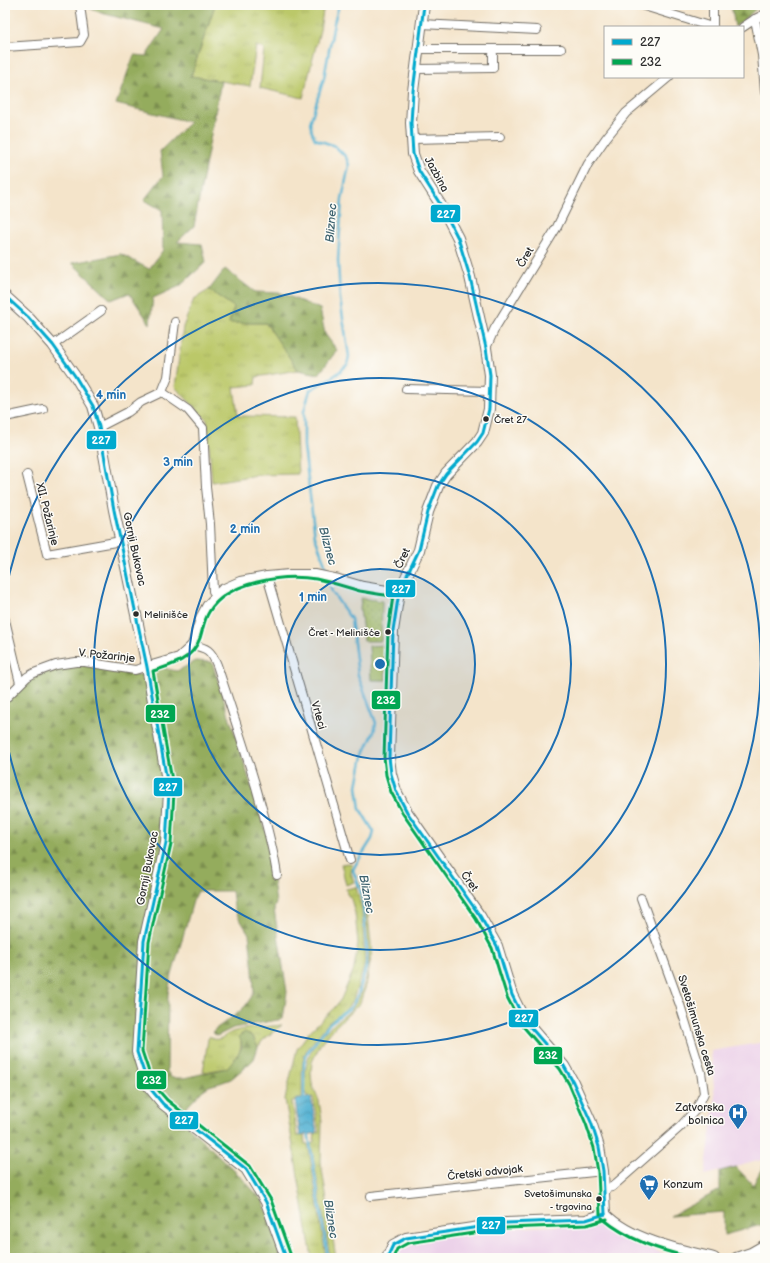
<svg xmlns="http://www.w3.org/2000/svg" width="770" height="1263" font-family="'Balsamiq Sans',sans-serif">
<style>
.built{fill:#ecd1e9}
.grass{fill:url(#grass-tufts);stroke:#737a4a}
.forest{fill:url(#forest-firs);stroke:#606c44}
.park{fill:url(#park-dots);stroke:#737a4a}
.garden{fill:#bbc869;stroke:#737a4a}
.water{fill:url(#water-waves);stroke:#406e7f}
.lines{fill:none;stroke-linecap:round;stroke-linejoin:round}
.stream{stroke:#55b2d3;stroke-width:2.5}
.minor-casing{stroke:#716c63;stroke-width:10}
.tertiary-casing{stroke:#716c63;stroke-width:12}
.minor{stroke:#fff;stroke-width:8}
.tertiary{stroke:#fff;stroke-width:10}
.bus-1-casing{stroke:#fdfcf7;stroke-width:6}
.bus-2-casing{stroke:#fdfcf7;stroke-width:6}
.bus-1{stroke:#00a9ce;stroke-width:3}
.bus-2{stroke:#00a651;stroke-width:3}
.ring{fill:none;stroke:#1f6fb2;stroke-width:2}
.bus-dot{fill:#2b2b2b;stroke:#fdfcf7;stroke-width:1.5}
.labels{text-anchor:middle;stroke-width:3;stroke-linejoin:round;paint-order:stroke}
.bus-label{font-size:10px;fill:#2b2b2b;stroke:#fdfcf7;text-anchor:start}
.street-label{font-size:11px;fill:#2b2b2b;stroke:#fdfcf7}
.poi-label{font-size:11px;fill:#2b2b2b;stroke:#fdfcf7;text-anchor:end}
.water-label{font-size:12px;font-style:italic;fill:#3c616e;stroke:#fdfcf7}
.centre{fill:#1f6fb2;stroke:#fdfcf7;stroke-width:2}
.ring-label{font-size:12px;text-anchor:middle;font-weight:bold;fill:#1f6fb2;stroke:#fdfcf7;stroke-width:3;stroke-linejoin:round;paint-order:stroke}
.line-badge{stroke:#fdfcf7;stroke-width:1.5}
.badge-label{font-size:11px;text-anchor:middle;font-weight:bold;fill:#fff}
</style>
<defs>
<pattern id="grass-tufts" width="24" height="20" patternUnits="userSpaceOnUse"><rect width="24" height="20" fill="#bbc869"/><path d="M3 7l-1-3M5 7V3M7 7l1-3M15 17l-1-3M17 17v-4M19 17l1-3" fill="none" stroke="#a1ac5b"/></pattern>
<pattern id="forest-firs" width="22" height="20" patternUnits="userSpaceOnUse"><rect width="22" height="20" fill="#94ac5d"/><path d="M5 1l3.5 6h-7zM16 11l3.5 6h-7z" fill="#798c4d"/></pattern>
<pattern id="park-dots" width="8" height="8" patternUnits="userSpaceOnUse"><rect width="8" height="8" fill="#bbc869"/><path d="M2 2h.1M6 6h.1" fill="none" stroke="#a1ac5b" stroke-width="1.8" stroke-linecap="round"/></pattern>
<pattern id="water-waves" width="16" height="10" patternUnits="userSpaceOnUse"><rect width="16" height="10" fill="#55b2d3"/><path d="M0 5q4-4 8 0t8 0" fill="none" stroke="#4791ab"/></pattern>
</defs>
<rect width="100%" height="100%" fill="#fdfcf7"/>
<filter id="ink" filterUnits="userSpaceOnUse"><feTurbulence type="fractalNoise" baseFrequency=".025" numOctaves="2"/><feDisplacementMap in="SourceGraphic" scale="8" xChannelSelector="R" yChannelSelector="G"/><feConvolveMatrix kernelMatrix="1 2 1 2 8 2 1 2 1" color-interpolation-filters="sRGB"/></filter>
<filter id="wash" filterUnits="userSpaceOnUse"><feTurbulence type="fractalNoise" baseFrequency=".012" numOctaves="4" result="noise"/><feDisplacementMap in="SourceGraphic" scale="16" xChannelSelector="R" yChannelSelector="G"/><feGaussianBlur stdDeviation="0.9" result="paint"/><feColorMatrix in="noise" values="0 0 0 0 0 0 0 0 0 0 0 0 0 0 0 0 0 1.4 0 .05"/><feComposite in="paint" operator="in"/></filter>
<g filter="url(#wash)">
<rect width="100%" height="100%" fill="#f4e4ca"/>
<g class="built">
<path d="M765 1042V1159L705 1175 715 1100 711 1051Z"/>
<path d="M600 1224 661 1253 681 1258H390L393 1250 406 1241 484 1229Z"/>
</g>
<g class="grass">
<path d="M215 5H324L320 30 303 98 260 88 264 49 256 46 250 86 191 76Z"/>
<path d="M209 290 234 307 229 323H266L298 370 256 377 255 385 234 387 238 416 295 417 298 474 257 475 212 482 207 420 175 387 183 327 194 299Z"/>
<path d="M347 863 352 865 351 873 354 882 346 885 341 864Z"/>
<path d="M370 881 368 891 367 906 372 953 366 985 360 1003 335 1027 320 1045 312 1062 311 1073 312 1084 319 1101 322 1121 321 1163 336 1258H330L311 1144 314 1142 315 1133 319 1132 313 1097 308 1098C303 1091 304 1085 305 1077 306 1055 315 1039 333 1025 340 1018 350 1013 355 1004 365 990 369 971 369 954L364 892 361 884Z"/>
<path d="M356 887 362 910 365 964 353 1000 344 1012 329 1022 306 1051 303 1061 302 1071V1098L292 1101 297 1136 304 1135 305 1144H308L326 1258H312L285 1099 297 1049 309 1032 335 1007 341 999 354 969 358 943 355 913 351 899 347 894 346 889Z"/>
<path d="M282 1025 263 1040 258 1047 253 1037 241 1041C242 1052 234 1060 227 1068L203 1072 208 1039 210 1036C218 1045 226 1033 235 1031 250 1027 267 1027 282 1025Z"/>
</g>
<g class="forest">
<path d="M88 5H149L159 7 163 5H215L191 76 221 81 194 226 177 242 202 244 206 262 180 286 153 298 150 324 129 293 111 300 72 263 121 254 149 269 163 250 162 210 144 200 163 176 160 151 190 122 116 104 134 55 146 56 164 29 101 13 87 7Z"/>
<path d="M731 5H761L735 27Z"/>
<path d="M225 269 255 292 281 293 320 309 325 334 337 350 319 374 298 370 266 323H229L234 307 209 290Z"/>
<path d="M196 661 212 662 267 835 276 903 274 909 287 992 283 1019 233 1028 217 1036 212 1032 214 1030 238 1013 246 1005 254 993 253 970 249 934 238 916 234 907 232 891H198L193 901 170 982 168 994 167 1071 170 1076 176 1078H184L227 1068 238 1054 242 1047 241 1041 239 1036 245 1032 253 1037 258 1047 254 1059 250 1063 231 1079 220 1083 209 1086 203 1090 183 1111 179 1118 240 1176 264 1202 281 1258H5V705L9 699 31 679 47 671 72 665 89 666 140 675 162 668 177 671Z"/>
<path d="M765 1162V1224L724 1235V1212L670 1216 720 1190V1171L736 1167 753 1185Z"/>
</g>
<path class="park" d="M361 598 382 601 381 641H364L360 608Z"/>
<path class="garden" d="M384 645 386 680H371L369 646Z"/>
<path class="water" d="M311 1097 317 1133 300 1136 295 1100Z"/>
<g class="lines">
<g class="stream">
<path d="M304 1101V1063L307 1053 330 1023 351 1007 358 995 366 967 367 956 363 904 360 889 353 870 356 864 372 839 374 832 360 809 357 786 363 756 374 732 376 723 358 675 351 619 332 592 324 561 315 537 304 446V411L310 390 337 374 347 365 349 356 340 299 338 260 342 199 349 165 346 157 335 146 315 139 312 132 310 123 324 78 334 23 339 5"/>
<path d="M308 1131 328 1258"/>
</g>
</g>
</g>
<g filter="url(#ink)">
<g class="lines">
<defs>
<g id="minor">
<path d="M641 5 712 27"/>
<path d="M713 5V27"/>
<path d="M755 19 762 55 765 92"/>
<path d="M421 24 537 30"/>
<path d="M743 27 755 19 765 14"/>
<path d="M5 47 80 42 84 35 80 5"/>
<path d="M418 49H561"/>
<path d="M416 69 493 68V55"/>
<path d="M412 139 500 137"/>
<path d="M53 345 101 311"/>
<path d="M486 348 495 328 557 227 588 164 606 138 626 113 669 77"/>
<path d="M406 389 489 391"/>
<path d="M162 392 188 410 203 428 206 487 210 524 213 591 216 595"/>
<path d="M5 417 43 409"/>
<path d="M99 427 128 412 141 402 162 392 168 377 175 322"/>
<path d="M27 475 47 554 121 541"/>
<path d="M267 576 350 860"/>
<path d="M5 620 20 683"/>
<path d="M192 645C207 648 211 650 217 665 230 705 244 746 256 787 264 816 273 845 277 875"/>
<path d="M5 699 27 677 34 673 56 665 76 662H85L135 670 179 657 192 645 201 616 207 605 222 589 240 581 267 576 290 574H315L339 579 363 586 399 592"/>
<path d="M603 1189 612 1187 680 1127 697 1108 704 1093 701 1072 680 1005 641 898"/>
<path d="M371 1196 603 1171"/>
</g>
<g id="tertiary">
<path d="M424 5 413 91 411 123 413 154 419 171 442 207 458 238 470 277 486 348 490 375 489 409 483 433 477 442 446 474 438 486 428 512 419 550 399 592 393 631 389 757 391 774 396 791 407 812 480 916 497 946 512 995 525 1021 564 1066 573 1082 591 1122 599 1147 603 1171 605 1214"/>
<path d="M5 296 28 317 53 345 75 376 93 406 99 427 114 510 147 667 169 792 166 843 144 941 137 1052 144 1075 149 1087 163 1104 246 1169 266 1202 286 1258"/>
<path d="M605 1214C630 1240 680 1250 714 1258"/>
<path d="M387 1258 393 1245 406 1238 506 1223 586 1220 605 1214"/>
<path d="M736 1258 751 1253 765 1245"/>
</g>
</defs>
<use href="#minor" class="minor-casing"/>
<use href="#tertiary" class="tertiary-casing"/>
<use href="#minor" class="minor"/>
<use href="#tertiary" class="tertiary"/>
<defs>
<g id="bus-1">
<path d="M424 5 413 91 411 123 413 154 419 171 442 207 458 238 470 277 486 348 490 375 489 409 483 433 477 442 446 474 438 486 428 512 419 550 399 592 393 631 389 757 391 774 396 791 407 812 480 916 497 946 512 995 525 1021 564 1066 573 1082 591 1122 599 1147 603 1171 605 1214"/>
<path d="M5 296 28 317 53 345 75 376 93 406 99 427 114 510 147 667 169 792 166 843 144 941 137 1052 149 1087 163 1104 246 1169 266 1202 286 1258"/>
<path d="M387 1258 393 1245 406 1238 506 1223 586 1220 605 1214"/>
</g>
<g id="bus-2">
<path d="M602 1218C628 1240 659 1250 692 1258"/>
<path d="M291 1256 271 1200 250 1166 167 1100 153 1084 142 1051 149 942 171 844 174 792 153 671C173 665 193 659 200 638 203 629 204 620 209 612 227 581 284 574 316 579 331 582 346 587 360 591 371 593 382 595 393 596L388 631 384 757 386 775 391 792 403 814 476 919 492 948 507 997 521 1024 560 1069 569 1084 586 1124 594 1148 598 1172 600 1214"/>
<path d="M393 1258 397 1249 408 1243 506 1228 587 1225 607 1219"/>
</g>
</defs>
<use href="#bus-1" class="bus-1-casing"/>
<use href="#bus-2" class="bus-2-casing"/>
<use href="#bus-1" class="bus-1"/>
<use href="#bus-2" class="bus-2"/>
</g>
</g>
<circle cx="380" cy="664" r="95" fill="#1f6fb2" fill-opacity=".12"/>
<g class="ring">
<circle cx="380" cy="664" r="95"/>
<circle cx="380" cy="664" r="191"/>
<circle cx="380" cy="664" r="286"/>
<path d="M5 595A381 381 0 1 1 5 733"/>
</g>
<defs>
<symbol id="hospital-pin" viewBox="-11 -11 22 30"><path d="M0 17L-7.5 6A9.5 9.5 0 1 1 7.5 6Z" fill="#1f6fb2" stroke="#fdfcf7"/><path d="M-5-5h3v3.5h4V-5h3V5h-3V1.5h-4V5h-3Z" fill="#fff"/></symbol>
<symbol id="supermarket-pin" viewBox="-11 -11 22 30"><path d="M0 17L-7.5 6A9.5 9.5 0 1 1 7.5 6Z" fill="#1f6fb2" stroke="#fdfcf7"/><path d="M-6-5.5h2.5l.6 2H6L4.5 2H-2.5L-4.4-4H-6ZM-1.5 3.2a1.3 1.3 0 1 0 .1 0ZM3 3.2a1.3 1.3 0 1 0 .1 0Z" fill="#fff"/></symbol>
</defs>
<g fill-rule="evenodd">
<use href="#hospital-pin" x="727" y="1102" width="22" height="30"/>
<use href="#supermarket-pin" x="638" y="1173" width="22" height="30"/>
</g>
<g class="bus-dot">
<circle cx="486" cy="419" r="3.5"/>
<circle cx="136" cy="614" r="3.5"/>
<circle cx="388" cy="632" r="3.5"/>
<circle cx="599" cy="1199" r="3.5"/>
</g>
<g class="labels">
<g class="bus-label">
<text x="494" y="423">Čret 27</text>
<text x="144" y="618">Melinišće</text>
<text x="380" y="636" text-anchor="end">Čret - Melinišće</text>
<text x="592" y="1197" text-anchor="end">Svetošimunska<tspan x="592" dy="13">- trgovina</tspan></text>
</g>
<g class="street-label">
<text transform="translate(437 174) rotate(61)" y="4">Jazbina</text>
<text transform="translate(525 257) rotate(-59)" y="4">Čret</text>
<text transform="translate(48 514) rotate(76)" y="4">XII. Požarinje</text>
<text transform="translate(135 549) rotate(78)" y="4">Gornji Bukovac</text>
<text transform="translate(402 558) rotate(-64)" y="4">Čret</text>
<text transform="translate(107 655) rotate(6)" y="4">V. Požarinje</text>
<text transform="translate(319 715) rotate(74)" y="4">Vrteci</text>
<text transform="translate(147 868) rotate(-79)" y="4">Gornji Bukovac</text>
<text transform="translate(470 881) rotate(55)" y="4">Čret</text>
<text transform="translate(697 1025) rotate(73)" y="4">Svetošimunska cesta</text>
<text transform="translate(485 1172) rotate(-6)" y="4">Čretski odvojak</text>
</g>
<g class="poi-label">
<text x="724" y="1111">Zatvorska<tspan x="724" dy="13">bolnica</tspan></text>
<text x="663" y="1188" text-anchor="start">Konzum</text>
</g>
<g class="water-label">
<text transform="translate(331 223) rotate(-86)" y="4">Bliznec</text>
<text transform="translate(328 546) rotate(75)" y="4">Bliznec</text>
<text transform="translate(367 894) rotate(79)" y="4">Bliznec</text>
<text transform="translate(331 1219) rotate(81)" y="4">Bliznec</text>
</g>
</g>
<circle cx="380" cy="664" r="6" class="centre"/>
<g class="ring-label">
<text x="111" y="399">4 min</text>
<text x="178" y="466">3 min</text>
<text x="245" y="533">2 min</text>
<text x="313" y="601">1 min</text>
</g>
<g class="line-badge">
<rect x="430" y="204" width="31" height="19" rx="4" fill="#00a9ce"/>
<rect x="86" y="430" width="31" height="20" rx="4" fill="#00a9ce"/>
<rect x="385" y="579" width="31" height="19" rx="4" fill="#00a9ce"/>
<rect x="371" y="690" width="30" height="20" rx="4" fill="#00a651"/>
<rect x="145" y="704" width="31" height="19" rx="4" fill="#00a651"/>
<rect x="153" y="777" width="30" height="20" rx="4" fill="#00a9ce"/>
<rect x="508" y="1009" width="31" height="19" rx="4" fill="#00a9ce"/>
<rect x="533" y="1046" width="30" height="19" rx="4" fill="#00a651"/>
<rect x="136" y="1070" width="31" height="20" rx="4" fill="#00a651"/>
<rect x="169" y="1111" width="30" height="19" rx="4" fill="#00a9ce"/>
<rect x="476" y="1216" width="30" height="19" rx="4" fill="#00a9ce"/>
</g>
<g class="badge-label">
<text x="446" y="218">227</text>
<text x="101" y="444">227</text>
<text x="401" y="593">227</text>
<text x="386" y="704">232</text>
<text x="160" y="718">232</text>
<text x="168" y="791">227</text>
<text x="524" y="1022">227</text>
<text x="548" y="1059">232</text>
<text x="152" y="1084">232</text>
<text x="184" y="1124">227</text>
<text x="491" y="1229">227</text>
</g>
<rect width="770" height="1263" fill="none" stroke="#fdfcf7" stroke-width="20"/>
<rect x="604" y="26" width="140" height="52" fill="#fdfcf7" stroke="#a9a8a5"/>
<rect x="612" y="39" width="20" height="6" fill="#00a9ce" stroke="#a9a8a5"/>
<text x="640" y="46" font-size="12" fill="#2b2b2b">227</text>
<rect x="612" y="59" width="20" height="6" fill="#00a651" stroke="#a9a8a5"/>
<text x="640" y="66" font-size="12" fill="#2b2b2b">232</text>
</svg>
